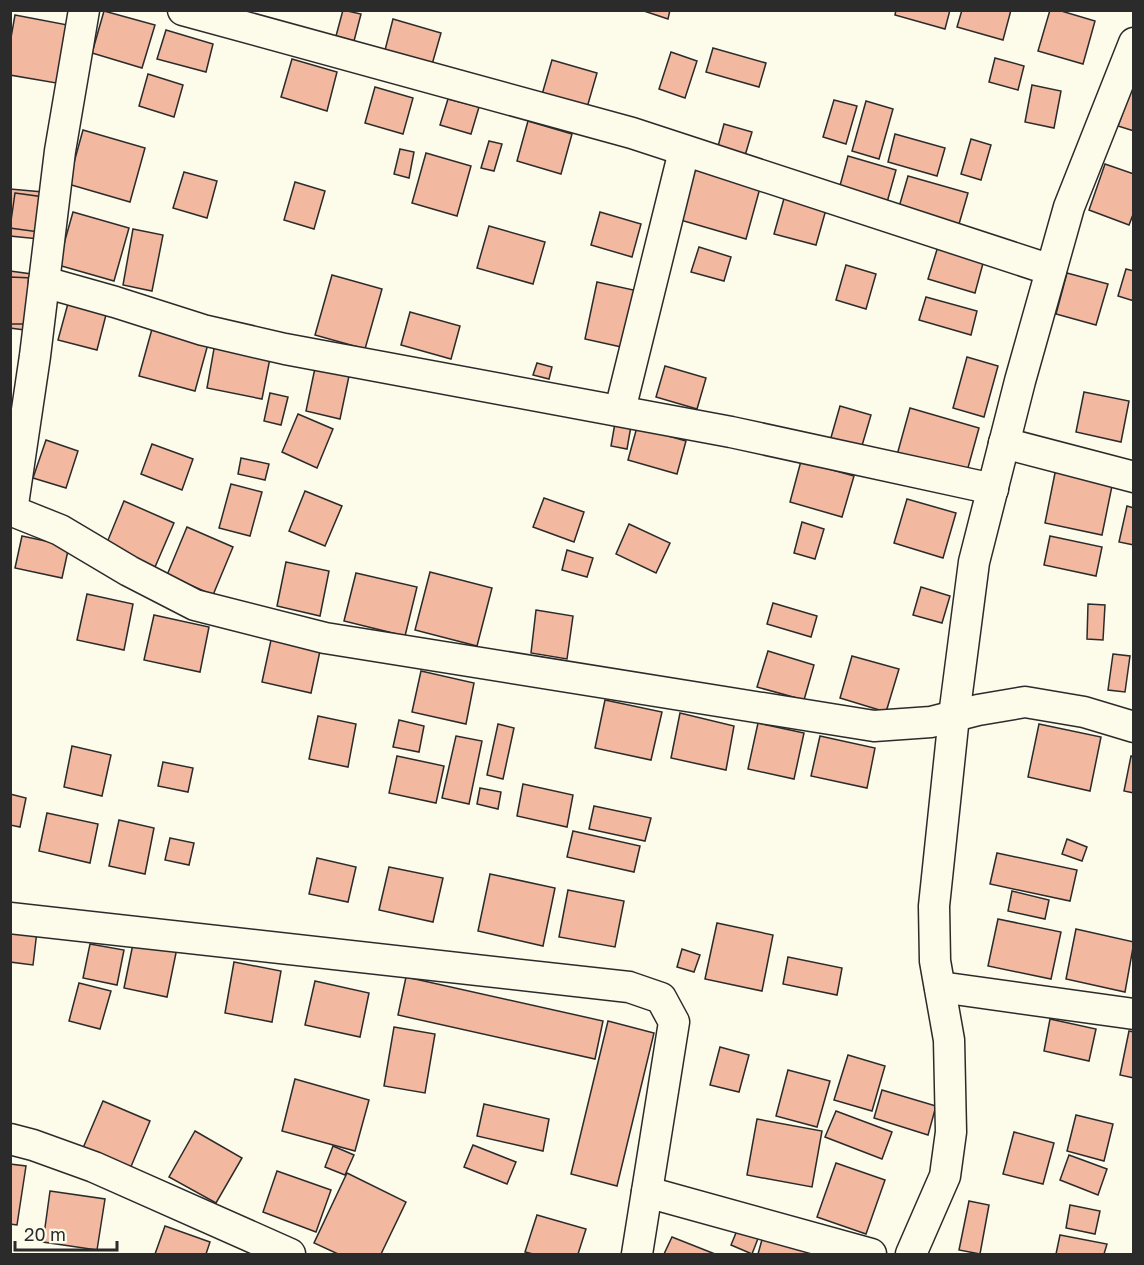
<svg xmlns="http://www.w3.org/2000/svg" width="1144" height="1265" font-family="'Golos Text',sans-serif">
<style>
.building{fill:#f2b8a0;stroke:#2b2b2b;stroke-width:1.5}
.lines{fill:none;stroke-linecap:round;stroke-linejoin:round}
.minor-casing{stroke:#2b2b2b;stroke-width:33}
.minor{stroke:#fdfbea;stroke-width:30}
</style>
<rect width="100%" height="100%" fill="#fdfbea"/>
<g class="building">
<path d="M343 10 361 14 354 41 336 36Z"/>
<path d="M641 10H670L668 19Z"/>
<path d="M896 10H950L945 29 895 15Z"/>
<path d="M962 10H1011L1003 40 957 27Z"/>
<path d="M1050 10H1058L1095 21 1083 64 1038 51Z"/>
<path d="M104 11 155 25 142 68 92 53Z"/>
<path d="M15 15 73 26 62 84 10 75V43Z"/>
<path d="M393 19 441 33 431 68 384 54Z"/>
<path d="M166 30 213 44 206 72 157 59Z"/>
<path d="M713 48 766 63 759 87 706 72Z"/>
<path d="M671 52 697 61 685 98 659 89Z"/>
<path d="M995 58 1024 66 1018 90 989 82Z"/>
<path d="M292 59 337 72 327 111 281 97Z"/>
<path d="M552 60 597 73 586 111 541 98Z"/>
<path d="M148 74 183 85 174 117 139 106Z"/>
<path d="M1134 82V131L1118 126Z"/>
<path d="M1032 85 1061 91 1054 128 1025 122Z"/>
<path d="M375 87 413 98 403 134 365 123Z"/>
<path d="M448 99 479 107 471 134 440 125Z"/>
<path d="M834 100 857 106 846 144 823 137Z"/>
<path d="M866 101 893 109 879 159 852 151Z"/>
<path d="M528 121 572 134 561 174 517 161Z"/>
<path d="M724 124 752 132 744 159 717 150Z"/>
<path d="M83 130 145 148 130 202 68 184Z"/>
<path d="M895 134 945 148 937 176 888 162Z"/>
<path d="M971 139 991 145 981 180 961 174Z"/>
<path d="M489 141 502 144 494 171 481 168Z"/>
<path d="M400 149 414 152 409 178 394 174Z"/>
<path d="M426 153 471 166 457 216 412 203Z"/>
<path d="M848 156 896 170 886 206 838 193Z"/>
<path d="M1105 164 1134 174V212L1129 225 1089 210Z"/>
<path d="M692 169 760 188 746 239 677 219Z"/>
<path d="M184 172 217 181 207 218 173 208Z"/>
<path d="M908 176 968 193 959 224 899 207Z"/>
<path d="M295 182 325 191 314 229 284 220Z"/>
<path d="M10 189 43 192 39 239 10 236Z"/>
<path d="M15 193 44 197 39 232 10 228Z"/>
<path d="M785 195 827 206 816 245 774 234Z"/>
<path d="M73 212 129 228 114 281 58 265Z"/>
<path d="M600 212 641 224 632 257 591 245Z"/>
<path d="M489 226 545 242 533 284 477 268Z"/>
<path d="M133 229 163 235 152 291 123 285Z"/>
<path d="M939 243 985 256 975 293 928 279Z"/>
<path d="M699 247 731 257 724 281 691 272Z"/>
<path d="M846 265 876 274 866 309 836 300Z"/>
<path d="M1126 269 1134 271V301L1118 296Z"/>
<path d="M10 271 39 275 32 331 10 328Z"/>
<path d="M1067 273 1108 284 1096 325 1056 314Z"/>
<path d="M332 275 382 289 365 349 315 335Z"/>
<path d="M10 277 32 278 31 324H10Z"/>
<path d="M597 282 638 291 626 348 585 339Z"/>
<path d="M70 296 108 307 97 350 58 340Z"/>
<path d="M926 297 977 311 971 335 919 320Z"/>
<path d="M410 312 460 326 451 359 401 345Z"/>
<path d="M152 329 208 344 195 391 139 376Z"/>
<path d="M215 343 271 353 262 399 207 388Z"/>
<path d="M967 357 998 366 984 417 953 408Z"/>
<path d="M537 363 552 367 549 379 533 375Z"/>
<path d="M665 366 706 378 697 409 656 397Z"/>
<path d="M315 368 349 376 340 419 306 411Z"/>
<path d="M1084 392 1129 401 1121 442 1076 432Z"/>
<path d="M270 393 288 397 281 425 264 421Z"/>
<path d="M840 406 871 415 861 449 830 441Z"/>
<path d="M910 408 979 428 966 475 897 455Z"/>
<path d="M298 414 333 429 317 468 282 452Z"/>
<path d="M615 423 631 426 627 449 611 446Z"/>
<path d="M637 427 686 441 677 474 628 460Z"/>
<path d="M46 440 78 451 66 488 33 478Z"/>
<path d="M152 444 193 459 182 490 141 474Z"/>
<path d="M241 458 269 464 265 480 238 474Z"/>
<path d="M801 461 854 476 842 517 790 502Z"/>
<path d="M1056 468 1113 481 1102 535 1045 523Z"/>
<path d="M231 484 262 492 250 536 219 528Z"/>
<path d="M305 491 342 506 325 546 289 531Z"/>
<path d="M544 498 584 512 574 542 533 527Z"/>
<path d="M907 499 956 513 943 558 894 543Z"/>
<path d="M124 501 174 523 155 567 106 545Z"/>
<path d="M1127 506 1134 508V545L1119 542Z"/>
<path d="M802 522 824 529 815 559 794 553Z"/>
<path d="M629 524 670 543 656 573 616 554Z"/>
<path d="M187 527 233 547 213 595 167 575Z"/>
<path d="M22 536 69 546 62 578 15 568Z"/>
<path d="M1050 536 1102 547 1096 576 1044 565Z"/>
<path d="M567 550 593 558 587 577 562 570Z"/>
<path d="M286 562 329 571 320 616 277 606Z"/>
<path d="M430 572 492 588 477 646 415 630Z"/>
<path d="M356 573 417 587 405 636 344 621Z"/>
<path d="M921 587 950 596 942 623 913 615Z"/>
<path d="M87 594 133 604 124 650 77 640Z"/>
<path d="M773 603 817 616 811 637 767 624Z"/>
<path d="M1088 604 1105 605 1103 640 1087 639Z"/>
<path d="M536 610 573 616 567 659 531 653Z"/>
<path d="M154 615 209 627 200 672 144 660Z"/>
<path d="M271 640 320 651 311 693 262 682Z"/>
<path d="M768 651 814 665 804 700 757 687Z"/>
<path d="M1113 654 1130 656 1125 692 1108 690Z"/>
<path d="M852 656 899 669 886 712 840 698Z"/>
<path d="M421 671 474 683 466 724 412 712Z"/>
<path d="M605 700 662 712 651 760 595 748Z"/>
<path d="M680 713 734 726 726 770 671 758Z"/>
<path d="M318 716 356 724 348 767 309 759Z"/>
<path d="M399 720 424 726 419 752 393 747Z"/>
<path d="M758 723 804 733 794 779 748 769Z"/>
<path d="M498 724 514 728 503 779 487 775Z"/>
<path d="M1039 724 1101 737 1090 791 1028 777Z"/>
<path d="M456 736 482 741 469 804 442 798Z"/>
<path d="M820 736 875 748 867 788 811 776Z"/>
<path d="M72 746 111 755 102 796 64 787Z"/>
<path d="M397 756 444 766 436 803 389 793Z"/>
<path d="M1131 756 1134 757V793L1124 791Z"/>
<path d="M163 762 193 768 188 792 158 786Z"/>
<path d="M523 784 573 795 567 827 517 816Z"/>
<path d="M480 788 501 792 498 809 477 804Z"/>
<path d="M10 794 26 798 20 827 10 825Z"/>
<path d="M594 806 651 818 645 841 589 829Z"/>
<path d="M47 813 98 824 90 863 39 851Z"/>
<path d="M119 820 154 828 145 874 109 866Z"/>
<path d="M573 831 640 846 634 872 567 857Z"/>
<path d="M170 838 194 843 189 865 165 860Z"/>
<path d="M1067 839 1087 847 1082 861 1062 854Z"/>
<path d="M997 853 1077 870 1070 901 990 884Z"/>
<path d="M317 858 356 867 348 902 309 894Z"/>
<path d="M389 867 443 878 433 922 379 910Z"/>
<path d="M490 874 555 888 543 946 478 931Z"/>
<path d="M568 890 624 901 615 947 559 937Z"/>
<path d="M1012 891 1049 900 1045 919 1008 911Z"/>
<path d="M998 919 1061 932 1051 979 988 966Z"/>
<path d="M717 923 773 935 762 991 705 979Z"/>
<path d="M10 928 37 931 33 965 10 962Z"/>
<path d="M1076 929 1134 942 1125 992 1066 979Z"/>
<path d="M134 939 177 948 167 997 124 988Z"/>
<path d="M90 944 124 950 117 985 83 978Z"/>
<path d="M682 949 700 955 694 972 677 967Z"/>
<path d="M788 957 842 968 837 995 783 984Z"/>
<path d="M234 962 281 971 272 1022 225 1013Z"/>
<path d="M406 977 603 1021 595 1059 398 1015Z"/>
<path d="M315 981 369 993 360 1037 305 1025Z"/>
<path d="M79 983 111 991 100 1029 69 1021Z"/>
<path d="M1050 1019 1096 1029 1089 1061 1044 1051Z"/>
<path d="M608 1021 654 1033 617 1186 571 1174Z"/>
<path d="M394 1027 435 1034 425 1093 384 1086Z"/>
<path d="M1129 1031 1134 1032V1078L1120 1075Z"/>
<path d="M720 1047 749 1055 739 1092 710 1085Z"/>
<path d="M848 1055 885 1066 872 1111 834 1100Z"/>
<path d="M788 1070 830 1081 817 1127 776 1116Z"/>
<path d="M295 1079 369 1100 355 1151 282 1131Z"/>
<path d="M882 1090 936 1106 928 1135 874 1118Z"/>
<path d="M103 1101 150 1121 130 1169 83 1148Z"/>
<path d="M484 1104 549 1119 543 1151 477 1136Z"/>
<path d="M836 1111 892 1132 882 1159 825 1137Z"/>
<path d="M1076 1115 1113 1124 1104 1161 1067 1151Z"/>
<path d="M757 1119 822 1131 812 1187 747 1175Z"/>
<path d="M195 1131 242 1158 216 1203 169 1177Z"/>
<path d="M1014 1132 1054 1143 1043 1184 1003 1174Z"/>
<path d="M473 1145 516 1162 507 1184 464 1167Z"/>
<path d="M333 1146 354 1155 345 1175 325 1167Z"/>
<path d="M1069 1155 1107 1169 1098 1195 1060 1180Z"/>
<path d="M836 1163 885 1180 866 1234 817 1217Z"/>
<path d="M10 1164 26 1166 17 1225 10 1224Z"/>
<path d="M277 1171 331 1190 316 1232 263 1212Z"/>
<path d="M347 1173 406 1202 381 1254H338L314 1243Z"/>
<path d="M50 1191 105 1199 97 1250 43 1242Z"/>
<path d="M969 1201 989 1205 980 1254 959 1250Z"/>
<path d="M1070 1205 1100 1211 1095 1234 1066 1228Z"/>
<path d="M537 1215 586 1229 578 1254H533L525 1252Z"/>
<path d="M165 1226 210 1242 206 1254H155Z"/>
<path d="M738 1228 759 1236 752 1254 731 1245Z"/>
<path d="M1060 1235 1107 1244 1104 1254H1056Z"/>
<path d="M763 1236 825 1254H758Z"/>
<path d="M672 1237 715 1254H664Z"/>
</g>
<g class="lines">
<defs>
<g id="minor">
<path d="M183 10 632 133 1051 270"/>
<path d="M44 282 115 302 203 330 285 349 731 432 993 489"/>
<path d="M620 410 684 151"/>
<path d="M1004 443 1134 477"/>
<path d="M10 510 60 530 129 571 195 605 325 638 874 726 931 722 978 710 1025 702 1084 712 1134 727"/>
<path d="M12 511 35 356 60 151 84 10"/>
<path d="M10 918 629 987 661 998 674 1022 637 1254"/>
<path d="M940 987 1134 1014"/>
<path d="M10 1139 33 1145 94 1167 290 1254"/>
<path d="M647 1192 871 1254"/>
<path d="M911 1254 945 1176 951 1132 949 1040 935 961 934 906 954 716 974 562 1020 381 1069 207 1134 43"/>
</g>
</defs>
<use href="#minor" class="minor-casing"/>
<use href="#minor" class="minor"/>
</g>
<rect width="1144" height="1265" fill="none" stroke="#2b2b2b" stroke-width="24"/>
<path d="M15 1241v9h102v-9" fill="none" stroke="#2b2b2b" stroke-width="3"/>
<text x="24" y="1241" font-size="18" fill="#2b2b2b" stroke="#fdfbea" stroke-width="4.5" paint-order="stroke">20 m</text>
</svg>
